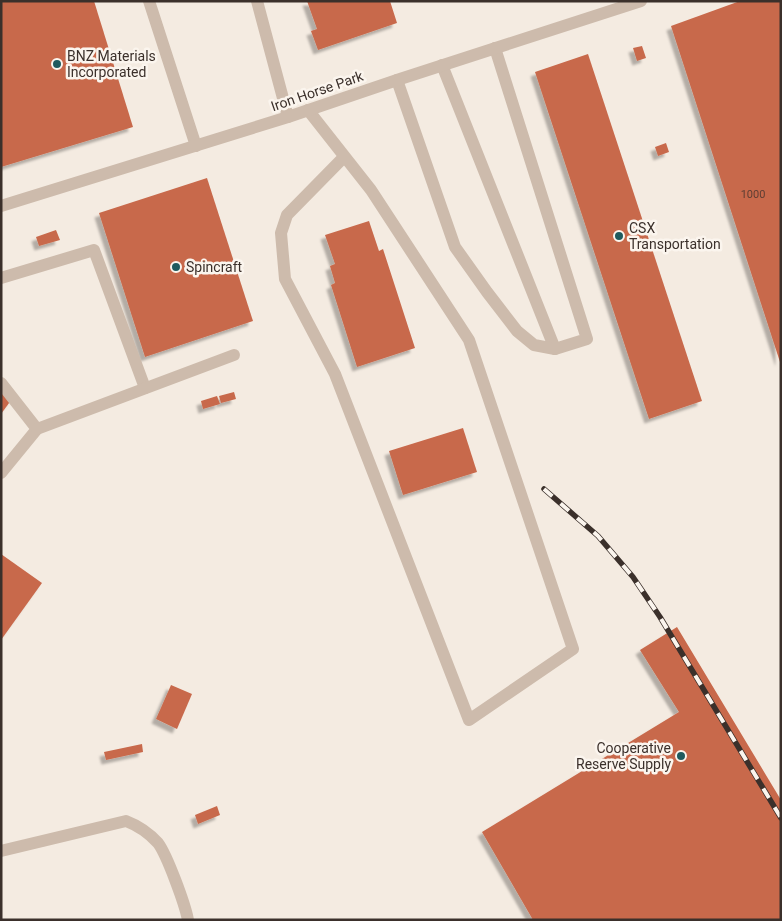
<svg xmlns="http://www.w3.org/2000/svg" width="782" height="921" font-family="Roboto,sans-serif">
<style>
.building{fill:#c8694b;filter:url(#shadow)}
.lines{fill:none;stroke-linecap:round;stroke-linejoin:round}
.minor{stroke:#cdbbac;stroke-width:12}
.rail-casing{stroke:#3b302b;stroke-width:5.5}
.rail{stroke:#fbf5ee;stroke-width:4;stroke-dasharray:11;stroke-linecap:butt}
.poi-dot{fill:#1f5a5e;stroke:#fbf5ee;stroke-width:2}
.labels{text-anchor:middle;stroke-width:5;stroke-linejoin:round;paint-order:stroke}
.number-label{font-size:11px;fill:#5e3e33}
.poi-label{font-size:14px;fill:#3b302b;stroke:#fbf5ee;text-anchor:start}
.street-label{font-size:14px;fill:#3b302b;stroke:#fbf5ee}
</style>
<defs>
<filter id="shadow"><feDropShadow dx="-4.5" dy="4.5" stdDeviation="1" flood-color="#0004"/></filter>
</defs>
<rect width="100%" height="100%" fill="#f4ebe1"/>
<g class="building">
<path d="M1 1H94L133 127 1 167Z"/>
<path d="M307 1H390L397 23 318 50 311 31 317 29Z"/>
<path d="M740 1H781L780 362 671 26Z"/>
<path d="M642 46 646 58 637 61 633 48Z"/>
<path d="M588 54 702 401 649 419 535 72Z"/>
<path d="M666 143 669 152 658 156 655 147Z"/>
<path d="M207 178 253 321 145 357 99 213Z"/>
<path d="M369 221 379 251 383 249 415 348 357 367 331 285 335 283 330 266 335 264 325 235Z"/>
<path d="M56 230 60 240 39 246 36 237Z"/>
<path d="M1 392 12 399 1 414Z"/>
<path d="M234 392 236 399 221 403 219 396Z"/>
<path d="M217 396 220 404 203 409 201 401Z"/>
<path d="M463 428 477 472 403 495 389 451Z"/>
<path d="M1 554 42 583 1 640Z"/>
<path d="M677 627 781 800V920H533L482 832 679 712 640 650Z"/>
<path d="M171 685 192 694 177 729 156 719Z"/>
<path d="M142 744 143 752 106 760 104 752Z"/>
<path d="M217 806 220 815 198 824 195 815Z"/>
</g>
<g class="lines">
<g class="minor">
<path d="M149 1 196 146"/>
<path d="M257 1 288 117"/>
<path d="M442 65 555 349"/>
<path d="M397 80 455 247 487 292 517 331 534 345 555 349 587 339 495 48"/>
<path d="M308 110 371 190 469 340 573 649 469 720 335 374 285 279 281 233 287 215 344 157"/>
<path d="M1 206 288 117 400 79 641 1"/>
<path d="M1 278 94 250 145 388"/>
<path d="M1 383 37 429 1 473"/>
<path d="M37 429 234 355"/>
<path d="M1 851 126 821C139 826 149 833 158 843 167 855 185 904 188 920"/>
</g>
<defs>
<path id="rail" d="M544 489 598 536 633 577 660 617 781 818"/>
</defs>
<use href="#rail" class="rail-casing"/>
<use href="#rail" class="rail"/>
</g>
<g class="poi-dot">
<circle cx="57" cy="64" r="5"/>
<circle cx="619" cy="236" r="5"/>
<circle cx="176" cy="267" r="5"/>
<circle cx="681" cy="756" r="5"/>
</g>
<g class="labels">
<g class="number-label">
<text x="753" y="198">1000</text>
</g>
<g class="poi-label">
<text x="67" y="61">BNZ Materials<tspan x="67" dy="16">Incorporated</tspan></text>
<text x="629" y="233">CSX<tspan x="629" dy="16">Transportation</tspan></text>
<text x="186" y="272">Spincraft</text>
<text x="671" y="753" text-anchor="end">Cooperative<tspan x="671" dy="16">Reserve Supply</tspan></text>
</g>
<g class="street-label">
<text transform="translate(317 91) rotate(-19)" y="5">Iron Horse Park</text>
</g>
</g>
<rect width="782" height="921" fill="none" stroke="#3b302b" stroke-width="5"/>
</svg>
